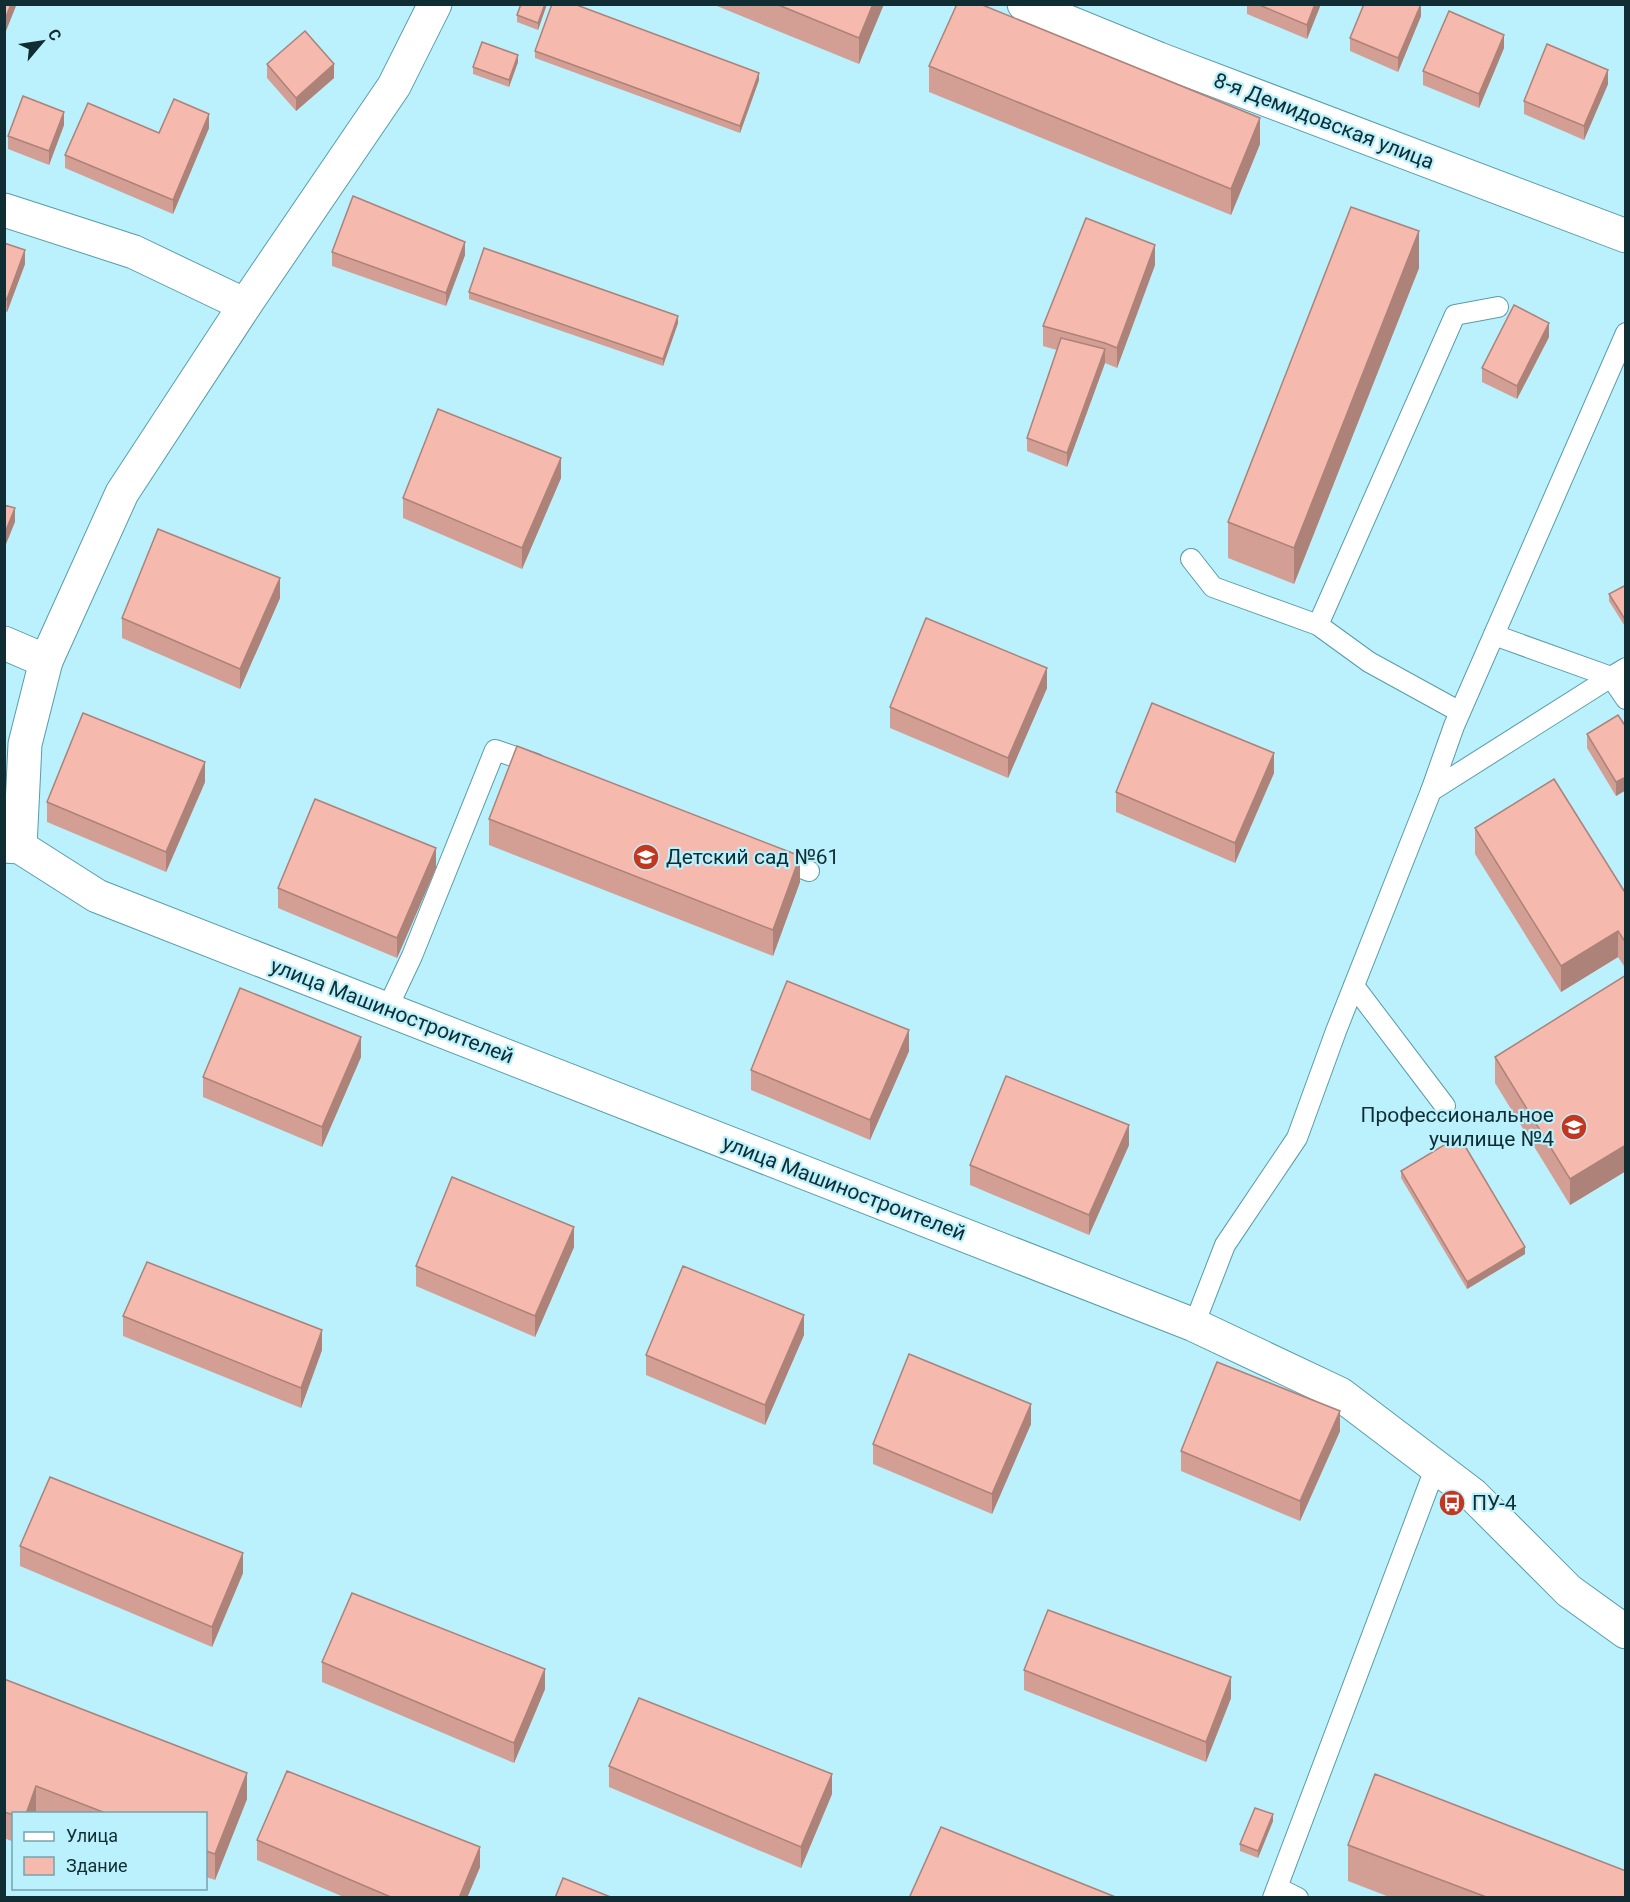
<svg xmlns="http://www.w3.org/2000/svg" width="1630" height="1902" font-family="Roboto,sans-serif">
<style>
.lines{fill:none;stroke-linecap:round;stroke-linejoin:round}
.lane-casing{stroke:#589caa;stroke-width:22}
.street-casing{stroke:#589caa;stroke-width:35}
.lane{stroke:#fff;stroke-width:20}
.street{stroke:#fff;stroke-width:33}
.wall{fill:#d39f95}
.shaded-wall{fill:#ac8279}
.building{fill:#f5b9ad;stroke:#ac8279;stroke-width:1.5}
.labels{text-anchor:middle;stroke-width:4.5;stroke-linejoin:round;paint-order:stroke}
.street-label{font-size:21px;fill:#102d33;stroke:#baf1fc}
.poi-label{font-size:21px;fill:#102d33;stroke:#baf1fc;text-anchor:start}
</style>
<rect width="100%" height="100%" fill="#baf1fc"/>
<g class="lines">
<defs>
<g id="lane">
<path d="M1191 559 1213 587 1318 625 1369 662 1460 712"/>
<path d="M1318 625 1455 315 1498 307"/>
<path d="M1494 635 1611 677 1626 668"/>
<path d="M1431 791 1611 677 1626 699"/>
<path d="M776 858 809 871"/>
<path d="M1354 986 1445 1106"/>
<path d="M387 1009 412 956 495 750 536 764"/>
<path d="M1194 1325 1225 1245 1297 1138 1336 1031 1431 791 1454 726 1626 333"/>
<path d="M1278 1888 1298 1898"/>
<path d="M1273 1898 1436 1466"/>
</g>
<g id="street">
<path d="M1024 4 1159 59 1626 236"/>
<path d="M4 210 134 252 245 305"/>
<path d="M4 643 46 661"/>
<path d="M4 846 20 847 97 896 1194 1325 1340 1394 1473 1495 1569 1591 1626 1632"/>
<path d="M20 847 25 744 46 661 122 493 245 305 394 86 435 4"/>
</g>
</defs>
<use href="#lane" class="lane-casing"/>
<use href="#street" class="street-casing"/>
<use href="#lane" class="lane"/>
<use href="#street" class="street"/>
</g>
<g class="wall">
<path d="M521 4H547L538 30 517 22V15Z"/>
<path d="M712 4H884L859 64Z"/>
<path d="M1247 4H1321L1307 39 1247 14Z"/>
<path d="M1421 4V16L1398 72 1350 51V38Z"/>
<path d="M1504 48 1479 108 1423 85V71Z"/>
<path d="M535 51 759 80 740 133 535 58Z"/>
<path d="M518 62 509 87 473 74V67Z"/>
<path d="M267 64 334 78 296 111 267 78Z"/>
<path d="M929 66 1260 144 1231 215 929 92Z"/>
<path d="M1608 84 1584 140 1524 114V101Z"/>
<path d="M64 125 49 165 8 149V136Z"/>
<path d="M209 128 173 214 65 168V155L159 133Z"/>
<path d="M4 243 25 264 7 312 4 311Z"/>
<path d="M332 252 465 255 446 306 332 266Z"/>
<path d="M1155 265 1117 368 1105 363 1067 467 1027 451V438L1057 350 1043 346V326Z"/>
<path d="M1419 268 1294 584 1228 558V522Z"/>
<path d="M469 292 678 323 663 366 469 299Z"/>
<path d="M1549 337 1517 399 1482 382V368Z"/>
<path d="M561 478 522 569 403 518V498Z"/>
<path d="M1626 585V628L1609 601V594Z"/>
<path d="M280 598 240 689 122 638V618Z"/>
<path d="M1047 688 1008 778 890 728V707Z"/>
<path d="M1626 727V790L1616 796 1587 748V734Z"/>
<path d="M1274 773 1235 863 1116 812V792Z"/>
<path d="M205 782 166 872 47 822V802Z"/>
<path d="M489 819 800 882 773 956 489 845Z"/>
<path d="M1475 828 1626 894V969L1618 957 1561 992 1475 854Z"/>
<path d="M436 868 397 958 278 908V888Z"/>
<path d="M1626 975V1171L1570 1205 1495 1083V1057Z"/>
<path d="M909 1051 870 1140 751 1090V1070Z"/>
<path d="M361 1057 322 1147 203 1097V1077Z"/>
<path d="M1129 1145 1089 1235 970 1185V1165Z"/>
<path d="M1401 1171 1525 1254 1467 1289 1401 1178Z"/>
<path d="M574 1247 535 1337 416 1286V1266Z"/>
<path d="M123 1316 322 1350 301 1408 123 1336Z"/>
<path d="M804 1335 765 1425 646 1375V1355Z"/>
<path d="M1031 1424 992 1514 873 1464V1444Z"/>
<path d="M1340 1431 1300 1521 1181 1471V1451Z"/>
<path d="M20 1546 243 1573 212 1647 20 1566Z"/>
<path d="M322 1662 545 1689 514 1763 322 1682Z"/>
<path d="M1024 1670 1231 1698 1206 1762 1024 1690Z"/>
<path d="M4 1679 247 1799 215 1880 206 1877V1814H40L36 1812V1814H14V1842L4 1838Z"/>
<path d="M609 1766 832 1794 801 1868 609 1787Z"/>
<path d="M1273 1821 1258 1858 1240 1851V1844Z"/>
<path d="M257 1840 480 1867 467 1898H346L257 1860Z"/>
<path d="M1348 1845 1626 1898H1392L1348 1881Z"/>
</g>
<g class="shaded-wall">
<path d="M11 4H16V6L4 36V22Z"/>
<path d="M545 4H547L538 30V23Z"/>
<path d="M873 4H884L859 64V38Z"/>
<path d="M1315 4H1321L1307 39V25Z"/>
<path d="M1421 4V16L1398 72V58Z"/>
<path d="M1504 35V48L1479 108V94Z"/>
<path d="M518 55V62L509 87V80Z"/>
<path d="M334 64V78L296 111V98Z"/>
<path d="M1608 70V84L1584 140V126Z"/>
<path d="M759 73V80L740 133V126Z"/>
<path d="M64 112V125L49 165V151Z"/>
<path d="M209 114V128L173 214V200Z"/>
<path d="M1260 118V144L1231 215V189Z"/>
<path d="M1419 231V268L1294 584V548Z"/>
<path d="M465 242V255L446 306V293Z"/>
<path d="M1155 245V265L1117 368V348Z"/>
<path d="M25 250V264L7 312V299Z"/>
<path d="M678 316V323L663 366V359Z"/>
<path d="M1549 323V337L1517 399V386Z"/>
<path d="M1105 349V363L1067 467V453Z"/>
<path d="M561 458V478L522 569V548Z"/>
<path d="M15 508V522L4 549V535Z"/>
<path d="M280 578V598L240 689V669Z"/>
<path d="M1047 668V688L1008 778V758Z"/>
<path d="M1274 753V773L1235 863V843Z"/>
<path d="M205 762V782L166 872V852Z"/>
<path d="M1626 777V790L1616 796V782Z"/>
<path d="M436 848V868L397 958V938Z"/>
<path d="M800 856V882L773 956V930Z"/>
<path d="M1618 931V957L1561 992V966Z"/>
<path d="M909 1030V1051L870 1140V1120Z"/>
<path d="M361 1037V1057L322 1147V1127Z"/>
<path d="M1129 1125V1145L1089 1235V1215Z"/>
<path d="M1626 1145V1171L1570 1205V1179Z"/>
<path d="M574 1227V1247L535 1337V1316Z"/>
<path d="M1525 1247V1254L1467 1289V1282Z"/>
<path d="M804 1315V1335L765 1425V1405Z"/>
<path d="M322 1330V1350L301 1408V1388Z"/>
<path d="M1031 1404V1424L992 1514V1494Z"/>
<path d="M1340 1411V1431L1300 1521V1501Z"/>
<path d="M243 1553V1573L212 1647V1627Z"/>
<path d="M545 1669V1689L514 1763V1743Z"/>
<path d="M1231 1677V1698L1206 1762V1742Z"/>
<path d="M247 1773V1799L215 1880V1854Z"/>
<path d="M832 1774V1794L801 1868V1847Z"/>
<path d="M36 1786V1814H26Z"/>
<path d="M1273 1814V1821L1258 1858V1851Z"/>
<path d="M480 1847V1867L467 1898H459Z"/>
</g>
<g class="building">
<path d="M4 4H11L4 22Z"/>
<path d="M521 4H545L538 23 517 15Z"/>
<path d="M552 4H574L759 73 740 126 535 51Z"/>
<path d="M776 4H873L859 38Z"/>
<path d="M957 4H980L1260 118 1231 189 929 66Z"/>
<path d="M1257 4H1315L1307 25Z"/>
<path d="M1364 4H1421L1398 58 1350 38Z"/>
<path d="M1449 11 1504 35 1479 94 1423 71Z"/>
<path d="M305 31 334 64 296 98 267 64Z"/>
<path d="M482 42 518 55 509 80 473 67Z"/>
<path d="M1547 44 1608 70 1584 126 1524 101Z"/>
<path d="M23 96 64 112 49 151 8 136Z"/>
<path d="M174 99 209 114 173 200 65 155 88 103 159 133Z"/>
<path d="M353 196 465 242 446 293 332 252Z"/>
<path d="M1351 207 1419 231 1294 548 1228 522Z"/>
<path d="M1086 218 1155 245 1117 348 1105 343 1043 326Z"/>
<path d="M4 243 25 250 7 299 4 298Z"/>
<path d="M484 248 678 316 663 359 469 292Z"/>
<path d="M1514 305 1549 323 1517 386 1482 368Z"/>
<path d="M1061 338 1105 349 1067 453 1027 438Z"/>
<path d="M438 409 561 458 522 548 403 498Z"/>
<path d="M4 505 15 508 4 535Z"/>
<path d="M158 529 280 578 240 669 122 618Z"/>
<path d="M1626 585V621L1609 594Z"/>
<path d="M926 618 1047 668 1008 758 890 707Z"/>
<path d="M1152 703 1274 753 1235 843 1116 792Z"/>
<path d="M83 713 205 762 166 852 47 802Z"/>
<path d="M1618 715 1626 727V777L1616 782 1587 734Z"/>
<path d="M517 746 800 856 773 930 489 819Z"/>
<path d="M1554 779 1626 894V943L1618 931 1561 966 1475 828Z"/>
<path d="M315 799 436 848 397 938 278 888Z"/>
<path d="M1626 975V1145L1570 1179 1495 1057Z"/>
<path d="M787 981 909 1030 870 1120 751 1070Z"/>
<path d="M240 988 361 1037 322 1127 203 1077Z"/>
<path d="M1006 1076 1129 1125 1089 1215 970 1165Z"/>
<path d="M1459 1136 1525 1247 1467 1282 1401 1171Z"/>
<path d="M452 1177 574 1227 535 1316 416 1266Z"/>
<path d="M147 1262 322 1330 301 1388 123 1316Z"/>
<path d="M683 1266 804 1315 765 1405 646 1355Z"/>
<path d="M909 1354 1031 1404 992 1494 873 1444Z"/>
<path d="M1217 1362 1340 1411 1300 1501 1181 1451Z"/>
<path d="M50 1477 243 1553 212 1627 20 1546Z"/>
<path d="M352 1593 545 1669 514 1743 322 1662Z"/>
<path d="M1048 1610 1231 1677 1206 1742 1024 1670Z"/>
<path d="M4 1679 247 1773 215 1854 206 1851V1814H108L36 1786 26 1814H14V1815L4 1812Z"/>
<path d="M639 1698 832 1774 801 1847 609 1766Z"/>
<path d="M287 1771 480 1847 459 1898H393L257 1840Z"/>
<path d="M1375 1774 1626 1871V1898H1489L1348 1845Z"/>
<path d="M1255 1808 1273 1814 1258 1851 1240 1844Z"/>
<path d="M941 1827 1118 1898H913L910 1896Z"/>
<path d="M563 1878 613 1898H555Z"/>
</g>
<defs>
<symbol id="school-disc" viewBox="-11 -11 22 22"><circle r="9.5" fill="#c33720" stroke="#baf1fc"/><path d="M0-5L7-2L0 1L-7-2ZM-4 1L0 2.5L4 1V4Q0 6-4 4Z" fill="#fff"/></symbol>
<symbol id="university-disc" viewBox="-11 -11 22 22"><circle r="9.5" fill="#c33720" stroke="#baf1fc"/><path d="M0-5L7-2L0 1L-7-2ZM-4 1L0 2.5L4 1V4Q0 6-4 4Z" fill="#fff"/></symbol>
<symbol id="bus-disc" viewBox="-11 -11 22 22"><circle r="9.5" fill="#c33720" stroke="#baf1fc"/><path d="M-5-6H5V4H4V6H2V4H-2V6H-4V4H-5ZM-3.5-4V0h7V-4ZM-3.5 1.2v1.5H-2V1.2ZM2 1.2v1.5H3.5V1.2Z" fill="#fff"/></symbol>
</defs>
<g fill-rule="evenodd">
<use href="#school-disc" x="631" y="842" width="30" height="30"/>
<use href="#university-disc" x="1559" y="1112" width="30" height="30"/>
<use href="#bus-disc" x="1437" y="1488" width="30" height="30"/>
</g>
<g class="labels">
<g class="street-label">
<text transform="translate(1324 121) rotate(21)" y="7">8-я Демидовская улица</text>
<text transform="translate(392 1011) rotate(21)" y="7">улица Машиностроителей</text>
<text transform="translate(844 1188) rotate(21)" y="7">улица Машиностроителей</text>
</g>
<g class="poi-label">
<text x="666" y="864">Детский сад №61</text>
<text x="1554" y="1122" text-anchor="end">Профессиональное<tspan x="1554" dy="24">училище №4</tspan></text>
<text x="1472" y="1510">ПУ-4</text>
</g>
</g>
<rect width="1630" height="1902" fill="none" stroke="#102d33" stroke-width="12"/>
<rect x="12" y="1812" width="195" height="78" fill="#baf1fc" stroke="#76a3ac" stroke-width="1.5"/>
<rect x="24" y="1832" width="30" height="9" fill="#ffffff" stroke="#76a3ac" stroke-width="1.5"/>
<text x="66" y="1842" font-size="18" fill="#102d33">Улица</text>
<rect x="24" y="1857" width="30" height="18" fill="#f5b9ad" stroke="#76a3ac" stroke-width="1.5"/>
<text x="66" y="1872" font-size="18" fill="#102d33">Здание</text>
<g transform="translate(42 42) rotate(61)" stroke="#baf1fc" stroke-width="4.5" paint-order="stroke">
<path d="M0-4.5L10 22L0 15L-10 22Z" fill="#102d33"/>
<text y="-9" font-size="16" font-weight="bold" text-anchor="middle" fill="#102d33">С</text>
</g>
</svg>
